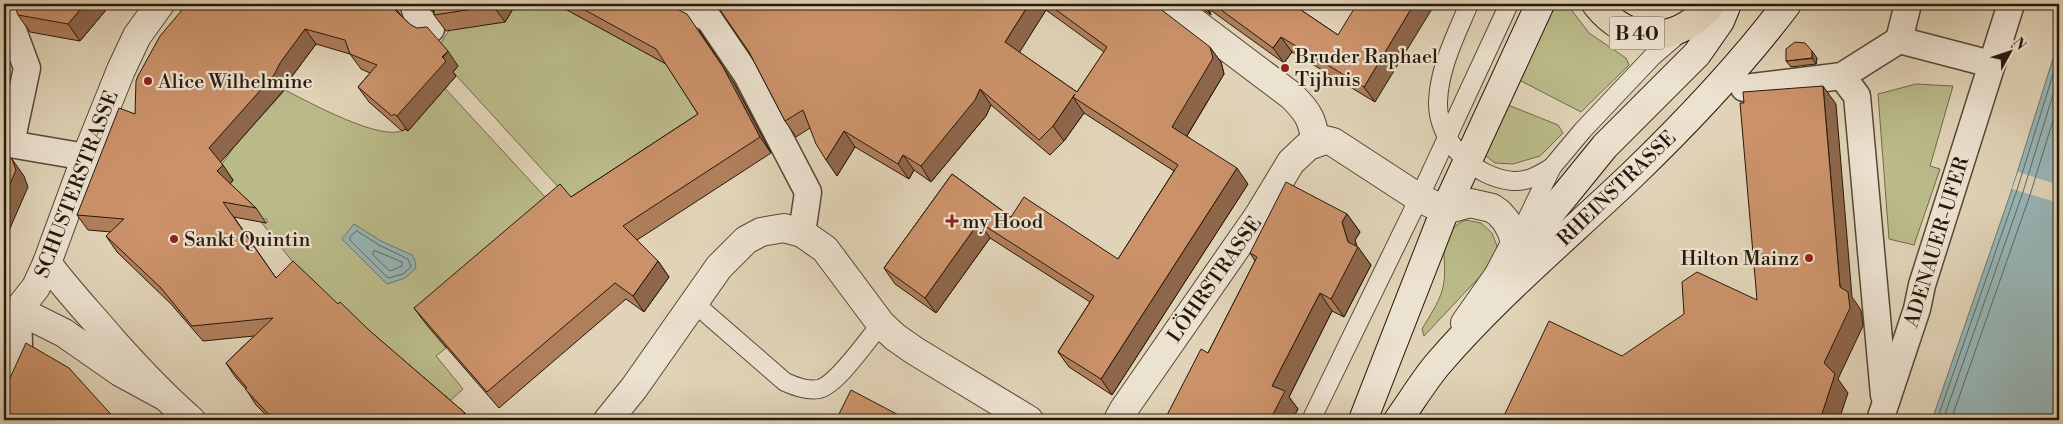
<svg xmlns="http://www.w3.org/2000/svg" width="2063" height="424" font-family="'Libre Bodoni',serif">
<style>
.green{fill:#baba89;stroke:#706a4a}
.water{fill:#97b6b7;stroke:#6a7772}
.pier{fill:#e1d3b7}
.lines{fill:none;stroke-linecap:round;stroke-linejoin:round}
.shore{stroke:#5f6860;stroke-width:1}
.service-casing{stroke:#564835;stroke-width:20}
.pedestrian-casing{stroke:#564835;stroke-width:29}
.minor-casing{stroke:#564835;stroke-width:30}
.tertiary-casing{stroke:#564835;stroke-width:30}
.secondary-casing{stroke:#27190a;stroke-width:30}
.primary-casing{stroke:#27190a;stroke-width:30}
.service{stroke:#ece2d0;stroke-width:18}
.pedestrian{stroke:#ece2d0;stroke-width:26}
.minor{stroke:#ece2d0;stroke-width:28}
.tertiary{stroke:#ece2d0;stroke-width:28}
.secondary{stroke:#ece2d0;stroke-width:28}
.primary{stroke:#e1d3b7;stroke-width:28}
.wall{fill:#af7e5b;stroke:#27190a;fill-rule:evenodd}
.shaded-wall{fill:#8e664a;stroke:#27190a}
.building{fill:#cb926a;stroke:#27190a}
.poi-dot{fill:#8f2418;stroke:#ece2d0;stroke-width:2}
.labels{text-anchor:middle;stroke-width:4.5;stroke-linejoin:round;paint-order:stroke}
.shield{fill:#ece2d0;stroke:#625545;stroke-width:1}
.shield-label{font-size:19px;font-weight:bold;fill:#27190a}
.poi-label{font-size:20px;fill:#27190a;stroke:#ece2d0;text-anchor:start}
.street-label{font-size:20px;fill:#27190a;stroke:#ece2d0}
</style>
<rect width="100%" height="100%" fill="#e1d3b7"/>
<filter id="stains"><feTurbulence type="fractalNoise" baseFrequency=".004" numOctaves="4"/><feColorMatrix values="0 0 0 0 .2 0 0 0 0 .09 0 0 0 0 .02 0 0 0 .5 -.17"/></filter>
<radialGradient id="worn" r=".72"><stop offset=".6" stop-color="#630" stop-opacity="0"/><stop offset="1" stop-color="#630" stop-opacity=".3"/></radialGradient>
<g class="green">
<path d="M516 4H556L668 65 709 130 571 201 453 72 440 44 450 29 505 22Z"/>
<path d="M1552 4H1567L1589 33 1626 58 1629 65 1581 112 1521 81 1520 79Z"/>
<path d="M1916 84 1953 86 1930 166 1940 169 1914 245 1889 239 1878 94Z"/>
<path d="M442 85 558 211 426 324 446 348 436 356 463 389 438 412 304 276 261 222 267 223V219H262L215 174 233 148 285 90C305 100 386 145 405 129L407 131Z"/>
<path d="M1508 105 1558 125 1563 133 1540 156 1513 164 1495 163 1482 153Z"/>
<path d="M1465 220 1481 223 1492 233 1497 246V255L1487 269 1424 336 1422 329C1429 317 1438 304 1442 291 1451 261 1431 237 1465 220Z"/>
</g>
<g class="water">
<path d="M2059 48V420H1932L2012 189 2056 49 2059 50Z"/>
<path d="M354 224 381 241 412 255 415 261 416 268 405 278 387 284 342 239Z"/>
</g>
<path class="pier" d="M2018 172 2059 185V203L2012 189Z"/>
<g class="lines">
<g class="shore">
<path d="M357 231 379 245 408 259 411 267 403 274 388 278 350 240V237Z"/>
<path d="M376 251 402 262V266L390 271 373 255V252Z"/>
<path d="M1937 420 2017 190 2059 55"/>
<path d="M1943 420 2023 192 2059 75"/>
<path d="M1951 420 2030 195 2059 101"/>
</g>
<defs>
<g id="service">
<path d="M1469 4C1456 35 1439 68 1438 102 1437 141 1475 178 1513 181 1528 182 1541 174 1552 167"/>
<path d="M1515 244 1552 167 1583 130 1652 57 1681 32"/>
<path d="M693 302 785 382C797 387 807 391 819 389 837 385 868 339 881 324"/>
<path d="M1313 416 1419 198 1509 4"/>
</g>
<g id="pedestrian">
<path d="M413 4 417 16 431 29"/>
<path d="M681 4 709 19 747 75 808 192 802 233"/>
<path d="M4 6 27 68 11 143"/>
<path d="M1899 40 1908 4"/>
<path d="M1842 76 1857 96 1884 395"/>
<path d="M1744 88 1842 76 1899 40 1991 64"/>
<path d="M4 143 86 157"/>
<path d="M4 397 19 347 18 310"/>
<path d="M1880 420 1917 309 1922 285 2011 4"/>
</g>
<g id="minor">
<path d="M1170 4 1292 96C1309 113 1312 119 1316 143"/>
<path d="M608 420 634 388 719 267 746 240 761 232 784 228 802 233 825 249 881 324 895 337 915 351 1029 420"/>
<path d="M1118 420 1124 409 1259 215 1291 162 1308 146 1325 140 1333 142 1419 198 1445 210 1470 203 1492 208 1499 213 1506 221 1512 232 1515 244 1498 276 1465 323"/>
</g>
<g id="tertiary">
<path d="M160 4 137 36 121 70 86 157 47 263 36 287 18 310 64 333 120 372 164 396"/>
<path d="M47 263C67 290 90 314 112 340 137 368 162 395 191 420"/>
</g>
<g id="secondary">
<path d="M1520 271 1548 216 1605 146 1697 54 1720 21 1727 4"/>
<path d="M1363 420 1445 210 1540 4"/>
<path d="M1398 420C1411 402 1423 382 1437 365 1496 296 1567 237 1632 175 1688 121 1741 65 1787 4"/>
</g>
<path id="primary" d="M1596 4C1629 46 1677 45 1711 4"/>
</defs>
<use href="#service" class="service-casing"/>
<use href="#pedestrian" class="pedestrian-casing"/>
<use href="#minor" class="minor-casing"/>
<use href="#tertiary" class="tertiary-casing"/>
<use href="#secondary" class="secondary-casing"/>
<use href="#primary" class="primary-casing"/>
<use href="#service" class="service"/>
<use href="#pedestrian" class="pedestrian"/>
<use href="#minor" class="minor"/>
<use href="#tertiary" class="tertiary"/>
<use href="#secondary" class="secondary"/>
<use href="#primary" class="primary"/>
</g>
<g class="wall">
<path d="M111 4 80 41 30 32 18 15Z"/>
<path d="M187 4H393L402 17 458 66 453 72 456 76 408 131 405 129 402 131 369 102 358 87 370 73 361 69 350 54 316 44 290 79 284 90 220 162 233 180 230 184 256 208 266 223 234 217 276 278 338 304 465 413 470 420H271L256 405 246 389 236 378 226 363 254 336 203 341 171 304 117 252 106 236 111 232 88 230 77 215 135 114Z"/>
<path d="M427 4H516L505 22 446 31 434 15V12Z"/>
<path d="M556 4H667L734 83 771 153 637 240 658 261 669 277 644 312 626 299 499 408 426 324 414 308 571 197 698 114 666 64Z"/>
<path d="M716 4H1155V5L1221 62 1224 74 1187 136 1248 184 1112 395 1069 367 1058 352 1090 302 990 238 936 313 895 284 884 268 952 174 1011 217 1118 259 1174 171 1084 113 1064 141 1050 155 991 105 986 116 931 182 914 170 909 179 855 147 837 176 810 128 796 137 785 121 749 52ZM1046 10 1104 52 1077 92 1019 52Z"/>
<path d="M1196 4H1292L1338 35 1375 102 1292 52 1284 63 1209 9 1211 15Z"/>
<path d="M1817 58 1816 64 1791 67 1786 61Z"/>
<path d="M1347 214 1360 232 1355 240 1357 246 1371 265 1344 317 1332 311 1289 397 1298 409 1292 420H1166L1208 353 1255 261 1250 253Z"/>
</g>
<g class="shaded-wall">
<path d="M85 4H111L80 41 68 24Z"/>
<path d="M392 4H393L400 14 406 27 396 11Z"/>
<path d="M495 4H516L505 22 493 6Z"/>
<path d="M1029 4H1042L1046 10 1016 58 1005 42Z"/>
<path d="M1203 4H1206L1209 9 1211 15Z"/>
<path d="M1414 4H1435L1375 102 1364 87Z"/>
<path d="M305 29 316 44 290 79 284 90 219 164 209 148Z"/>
<path d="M699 30 734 83 771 153 760 137Z"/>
<path d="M1281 37 1292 52 1284 63 1273 48Z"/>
<path d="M1210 47 1221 62 1224 74 1183 142 1172 127Z"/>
<path d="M448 51 458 66 453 72 456 76 408 131 397 116Z"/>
<path d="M1812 51 1817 58 1816 64 1812 58Z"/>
<path d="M4 76 8 87 4 102Z"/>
<path d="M1823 86 1836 104 1852 297 1861 310 1863 326 1838 379 1848 393 1839 420H1820L1824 363 1840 287Z"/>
<path d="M980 89 991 105 986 116 931 182 921 166Z"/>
<path d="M1073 97 1084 113 1064 141 1053 126Z"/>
<path d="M844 131 855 147 837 176 826 160Z"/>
<path d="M903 155 914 170 909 179 898 164Z"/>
<path d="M12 159 24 176 28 187 4 242V198Z"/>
<path d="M223 165 233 180 228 187 217 171Z"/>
<path d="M1237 168 1248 184 1112 395 1101 379Z"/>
<path d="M1347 214 1360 232 1355 240 1357 248 1358 247 1371 265 1344 317 1331 299 1348 242 1342 222Z"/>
<path d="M979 222 990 238 936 313 925 298Z"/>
<path d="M658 261 669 277 644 312 633 296Z"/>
<path d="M1320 293 1332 311 1289 397 1298 409 1292 420H1270L1272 386Z"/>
</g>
<g class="building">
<path d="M14 4H85L68 24 18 15Z"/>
<path d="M187 4H392L396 11 411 25 417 28 427 27 448 51 442 57 446 61 397 116 394 114 392 116 358 87 377 65 350 54 345 40 305 29 280 63 274 75 209 148 223 165 217 171 256 208 223 202 276 278 293 261 338 304 340 302 370 331 465 413 456 420H352L351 419 350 420H274L245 389 247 388 226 363 273 318 192 326 161 288 106 236 124 219 77 215 119 108 135 114 136 81 138 76 160 36Z"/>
<path d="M430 4H495L493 6 434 15V8Z"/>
<path d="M574 4H667L687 14 723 67 760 137 623 226 658 261 633 296 615 283 487 392 414 308 560 184 571 197 698 114 656 49Z"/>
<path d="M716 4H1029L1005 42 1077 92 1107 47 1048 4H1154L1210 47 1213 58 1172 127 1237 168 1101 379 1058 352 1094 296 979 222 925 298 884 268 952 174 1011 217 1024 197 1118 259 1178 165 1073 97 1075 94 1053 126 1039 140 980 89 975 100 921 166 903 155 898 164 844 131 826 160 816 144 803 110 785 121 749 52Z"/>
<path d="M1213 4H1292L1338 35 1357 4H1414L1364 87 1281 37 1273 48Z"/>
<path d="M1795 42 1805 43 1812 51V58L1786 61V49Z"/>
<path d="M1823 86 1840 287 1848 292 1850 308 1824 363 1835 374 1820 420H1502L1549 321 1622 356 1684 314 1682 282 1697 272 1757 300 1740 103H1744L1743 92Z"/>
<path d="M4 155 12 159 16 170 4 198Z"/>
<path d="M1286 182 1347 214 1342 222 1348 242 1358 247 1331 299 1320 293 1272 386 1285 391 1270 420H1166L1165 419 1201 349 1208 353 1257 257 1250 253Z"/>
<path d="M26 343 69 368 116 420H4V391Z"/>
<path d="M851 390 908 420H836Z"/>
</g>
<g class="poi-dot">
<circle cx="1285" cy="68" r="5"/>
<circle cx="148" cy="81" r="5"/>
<path d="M949.5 213.5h5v5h5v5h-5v5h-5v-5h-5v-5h5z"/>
<circle cx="174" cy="239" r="5"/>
<circle cx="1809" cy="258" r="5"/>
</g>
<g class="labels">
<rect class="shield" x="1609.5" y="16.5" width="55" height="33" rx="4"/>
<g class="shield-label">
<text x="1637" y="40">B 40</text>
</g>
<g class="poi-label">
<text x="1295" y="63">Bruder Raphael<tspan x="1295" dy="23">Tijhuis</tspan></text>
<text x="158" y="88">Alice Wilhelmine</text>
<text x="962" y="228">my Hood</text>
<text x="184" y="246">Sankt Quintin</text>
<text x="1799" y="265" text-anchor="end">Hilton Mainz</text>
</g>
<g class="street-label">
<text transform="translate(76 184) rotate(-69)" y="7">SCHUSTERSTRASSE</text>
<text transform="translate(1616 188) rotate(-44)" y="7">RHEINSTRASSE</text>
<text transform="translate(1936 242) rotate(-73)" y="7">ADENAUER-UFER</text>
<text transform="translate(1214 279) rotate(-55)" y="7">LÖHRSTRASSE</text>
</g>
</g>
<rect width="2063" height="424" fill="none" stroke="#e1d3b7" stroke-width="20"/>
<rect x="5" y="5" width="2053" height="414" fill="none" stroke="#27190a" stroke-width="2.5"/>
<rect x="10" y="10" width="2043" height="404" fill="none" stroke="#27190a"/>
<g transform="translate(2010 52) rotate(50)" stroke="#ece2d0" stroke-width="4" paint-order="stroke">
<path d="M0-4L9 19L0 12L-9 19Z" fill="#27190a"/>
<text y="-8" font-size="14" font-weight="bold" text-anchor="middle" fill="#27190a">N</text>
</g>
<rect width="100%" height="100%" filter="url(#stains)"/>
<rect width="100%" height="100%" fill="url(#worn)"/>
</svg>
